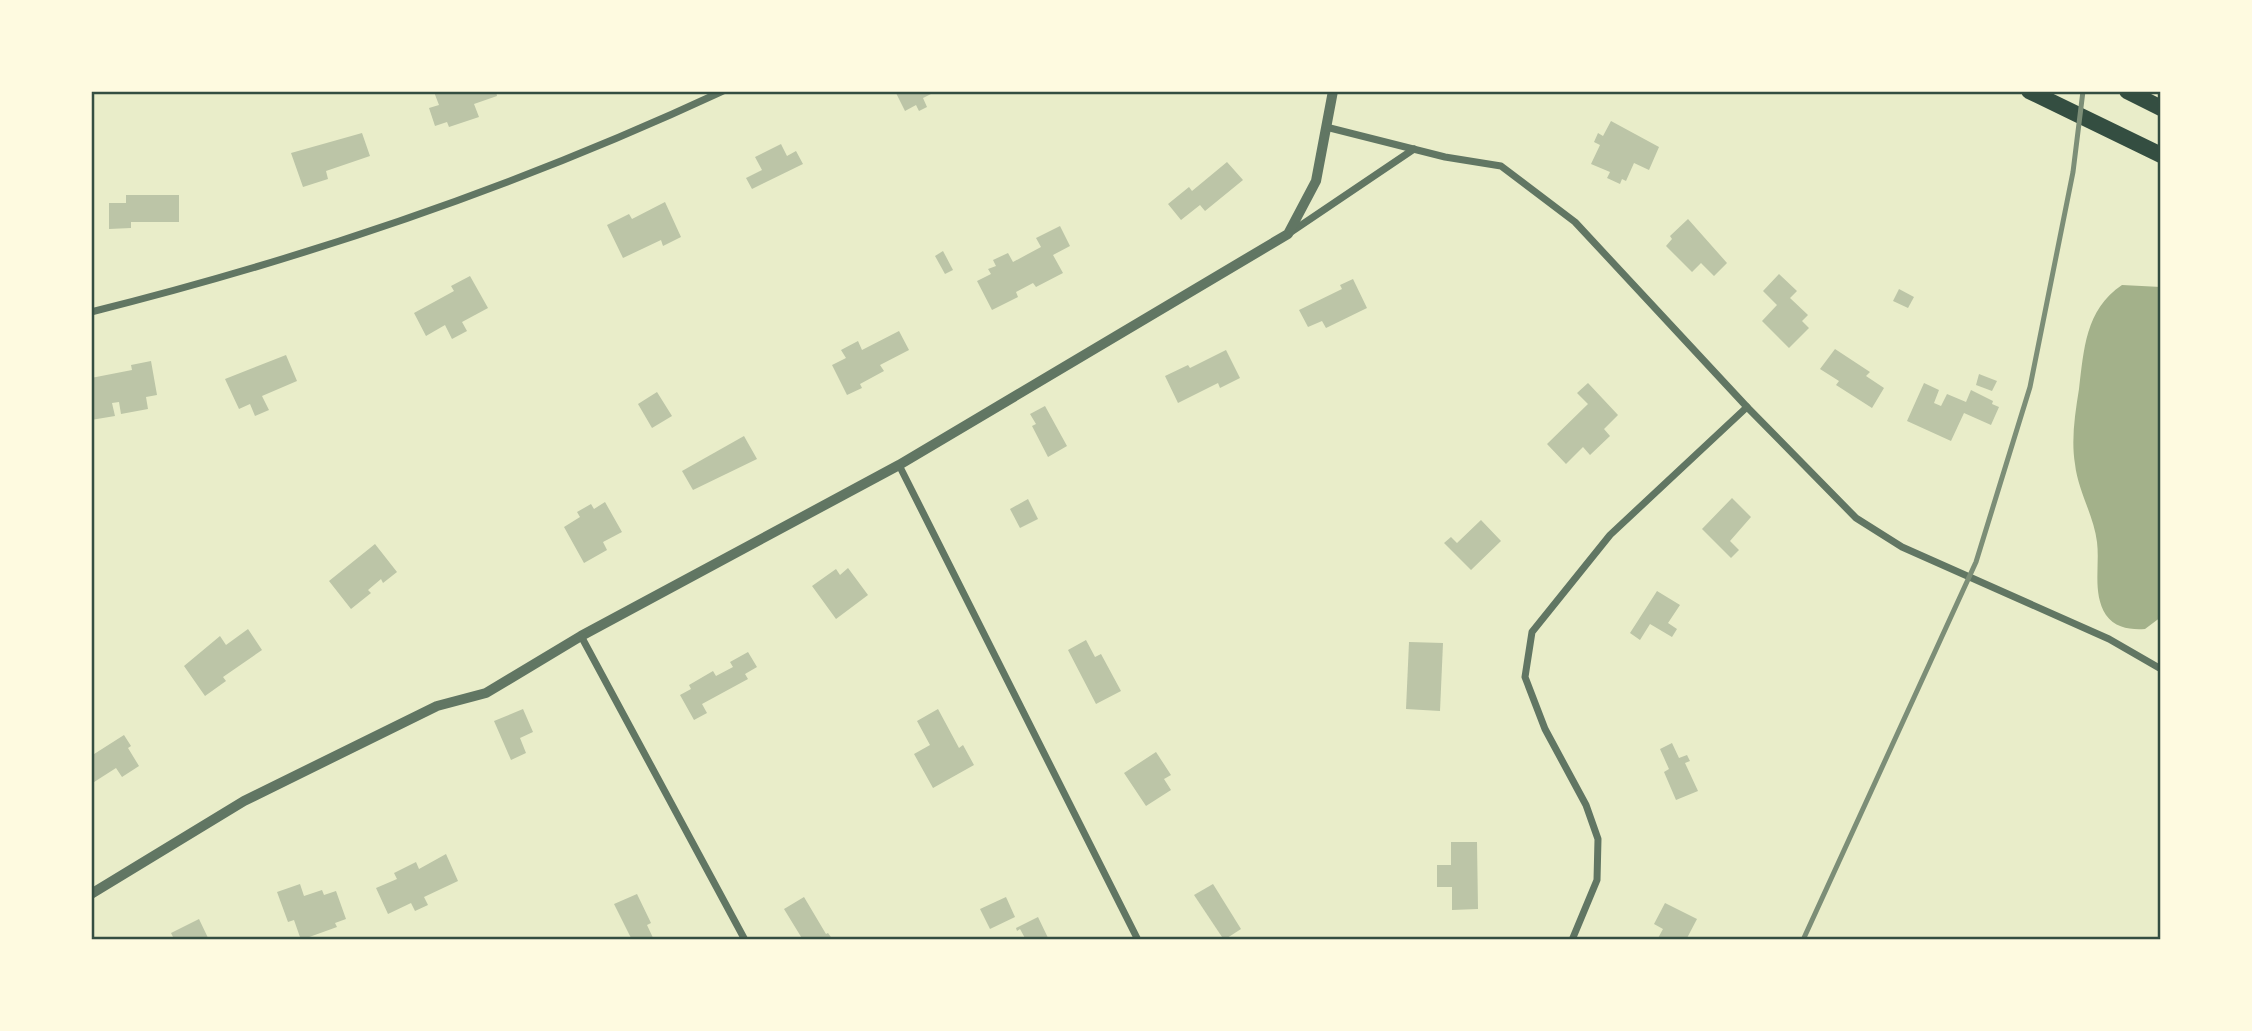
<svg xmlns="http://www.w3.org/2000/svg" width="2252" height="1031" font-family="Karla,sans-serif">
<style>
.water{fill:#a3b18a}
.building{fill:#bcc5a7}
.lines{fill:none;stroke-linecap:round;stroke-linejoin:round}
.minor{stroke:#617663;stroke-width:7}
.tertiary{stroke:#617663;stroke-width:10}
.motorway{stroke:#344e41;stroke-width:16}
.rail{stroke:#7c8e77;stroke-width:5}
.neatline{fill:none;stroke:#344e41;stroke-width:2.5}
</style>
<rect width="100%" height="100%" fill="#e9edc9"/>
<path class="water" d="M2122 285 2161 287V617L2145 629C2131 630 2115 628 2106 615 2092 593 2100 566 2097 542 2094 516 2078 491 2075 464 2071 440 2075 414 2079 389 2084 350 2085 310 2122 285Z"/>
<g class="building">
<path d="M496 91 497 96 474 104 479 117 449 127 447 122 435 126 429 108 439 105 434 92Z"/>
<path d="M895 91H937L923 98 927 107 919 111 916 105 905 111Z"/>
<path d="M1611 121 1659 147 1649 170 1634 163 1626 181 1622 179 1620 184 1607 178 1610 172 1591 164 1600 145 1594 142 1598 133 1603 136Z"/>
<path d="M362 133 370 156 326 171 328 179 303 187 291 153Z"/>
<path d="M781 144 787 156 796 151 803 164 752 189 746 178 762 170 755 157Z"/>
<path d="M1227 162 1243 180 1205 211 1200 205 1181 220 1168 204 1189 187 1192 191Z"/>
<path d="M126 195H179V222H131V228L109 229V203H126Z"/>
<path d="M665 202 681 237 663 246 661 240 623 258 607 225 629 214 632 219Z"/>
<path d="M1688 219 1727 263 1714 276 1701 263 1692 272 1666 246 1672 239 1670 236Z"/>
<path d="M1060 226 1070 246 1053 255 1063 273 1036 287 1033 283 1016 292 1018 297 992 310 977 281 991 274 988 269 996 266 993 260 1008 253 1013 262 1041 247 1036 238Z"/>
<path d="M943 251 953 270 945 274 935 256Z"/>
<path d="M1779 274 1797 291 1790 298 1808 315 1802 321 1809 328 1789 348 1762 321 1777 305 1763 291Z"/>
<path d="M470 276 488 308 462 322 467 331 452 339 445 325 426 336 414 313 454 291 451 286Z"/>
<path d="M1353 279 1367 308 1326 328 1322 321 1308 327 1299 310 1342 289 1340 285Z"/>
<path d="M1899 289 1914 297 1908 308 1893 301Z"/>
<path d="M899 331 909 350 880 365 884 371 860 384 862 388 847 395 832 365 846 358 841 350 858 341 862 350Z"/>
<path d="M1835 349 1870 372 1866 376 1884 388 1872 408 1836 385 1839 381 1820 369Z"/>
<path d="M1226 350 1240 378 1220 388 1218 383 1178 403 1165 376 1188 365 1190 368Z"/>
<path d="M286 355 297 381 262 396 269 410 255 416 250 404 239 409 225 379Z"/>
<path d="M151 361 157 395 146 397 148 409 121 414 119 402 112 403 115 416 91 420V378L132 370 131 365Z"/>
<path d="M1979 374 1997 381 1992 391 1976 385Z"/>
<path d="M1588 383 1618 415 1604 429 1610 436 1590 455 1583 447 1566 464 1547 444 1588 404 1577 393Z"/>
<path d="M1924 383 1939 390 1934 403 1941 406 1947 394 1966 402 1971 390 1993 401 1992 404 1999 407 1991 425 1964 413 1951 441 1907 421Z"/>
<path d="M657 392 672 416 652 428 638 404Z"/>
<path d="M1045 406 1067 446 1048 457 1032 426 1036 424 1030 414Z"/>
<path d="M744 436 757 459 693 490 682 471Z"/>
<path d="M1732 498 1751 517 1730 541 1739 550 1731 558 1702 529Z"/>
<path d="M1028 499 1038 519 1020 528 1010 509Z"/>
<path d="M605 502 622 532 603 542 607 550 584 563 564 527 580 517 577 512 591 504 594 509Z"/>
<path d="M1481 520 1501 541 1471 570 1444 543 1451 537 1457 543Z"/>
<path d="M375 544 397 572 383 583 381 579 368 590 371 593 351 609 329 581Z"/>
<path d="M848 568 868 595 836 619 812 586 836 569 840 575Z"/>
<path d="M1657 591 1680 605 1668 623 1677 629 1672 637 1650 624 1640 640 1630 633Z"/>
<path d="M248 629 262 650 223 677 226 681 205 696 184 666 220 636 226 645Z"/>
<path d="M1086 640 1095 657 1101 654 1121 691 1096 704 1068 650Z"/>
<path d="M1409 642 1443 643 1440 711 1406 709Z"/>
<path d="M748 652 757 667 745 674 748 679 702 704 707 713 694 720 680 695 691 689 689 685 713 671 716 676 733 667 730 662Z"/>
<path d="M523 709 533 732 520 738 526 753 511 760 494 721Z"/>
<path d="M938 709 959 748 963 745 974 765 933 788 914 754 930 745 917 721Z"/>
<path d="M124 735 131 746 128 748 139 766 122 777 116 768 91 784V756Z"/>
<path d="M1672 743 1679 758 1687 755 1690 761 1685 763 1698 791 1676 800 1664 772 1669 769 1660 749Z"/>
<path d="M1156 752 1171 775 1164 779 1171 790 1146 806 1124 773Z"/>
<path d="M1451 842H1477L1478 909 1452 910V887H1437V865H1451Z"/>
<path d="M446 854 458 881 424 897 428 905 415 911 411 903 388 914 376 888 397 879 394 873 416 862 419 869Z"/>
<path d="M300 884 304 896 322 890 324 895 336 891 346 919 335 923 337 927 301 940 294 920 288 922 277 892Z"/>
<path d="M1213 884 1241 929 1224 940 1194 895Z"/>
<path d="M637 894 651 923 647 925 654 940H626L631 938 614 904Z"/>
<path d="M804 897 826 934 828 933 833 940H803L784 909Z"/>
<path d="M1006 897 1015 917 990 929 980 909Z"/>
<path d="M1665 903 1697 919 1686 940H1657L1663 929 1654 924Z"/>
<path d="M1038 917 1049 940H1026L1020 929 1017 931 1016 928Z"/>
<path d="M199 919 209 940H168L173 937 171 933Z"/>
</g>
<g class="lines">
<g class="minor">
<path d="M1326 127 1445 157 1501 166 1575 222 1747 407 1856 518 1902 547 2109 639 2161 669"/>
<path d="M1291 232 1414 149"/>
<path d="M91 312C307 258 521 185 723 91"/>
<path d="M899 465 1138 940"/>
<path d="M581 636 745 940"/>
<path d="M1572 940 1597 880 1598 839 1586 805 1545 729 1525 677 1532 632 1610 535 1747 407"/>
</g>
<path class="tertiary" d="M91 894 244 801 437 706 486 693 581 636 899 465 1288 234 1316 181 1333 91"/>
<g class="motorway">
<path d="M2029 91 2161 155"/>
<path d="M2127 91 2161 108"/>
</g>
<path class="rail" d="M1803 940 1976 562 2030 387 2073 172 2083 91"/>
</g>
<rect width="2252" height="1031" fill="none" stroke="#fefae0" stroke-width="186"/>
<rect x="93" y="93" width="2066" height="845" class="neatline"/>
</svg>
